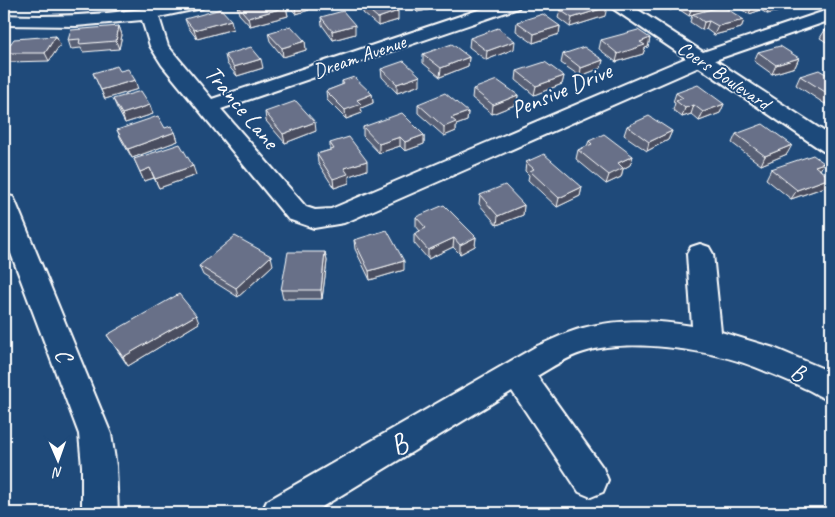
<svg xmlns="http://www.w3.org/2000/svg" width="835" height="517" font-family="Caveat,sans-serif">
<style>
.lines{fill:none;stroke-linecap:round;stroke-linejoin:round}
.street-casing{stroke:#fff;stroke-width:4}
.street{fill:#1f4a7a;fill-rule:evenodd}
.wall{fill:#596075;stroke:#fff}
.shaded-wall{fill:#484e5f;stroke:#fff}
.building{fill:#677088;stroke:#fff}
.labels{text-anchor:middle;stroke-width:4;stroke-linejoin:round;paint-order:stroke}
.far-street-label{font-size:20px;fill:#fff;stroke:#1f4a7a}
.street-label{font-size:24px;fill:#fff;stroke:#1f4a7a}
.near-street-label{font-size:29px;fill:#fff;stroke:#1f4a7a}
</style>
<rect width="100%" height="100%" fill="#1f4a7a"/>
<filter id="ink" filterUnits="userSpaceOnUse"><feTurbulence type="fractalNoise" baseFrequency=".02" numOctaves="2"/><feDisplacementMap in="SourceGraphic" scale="10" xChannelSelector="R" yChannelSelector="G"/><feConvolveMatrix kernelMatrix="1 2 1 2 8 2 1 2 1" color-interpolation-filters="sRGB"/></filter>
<g filter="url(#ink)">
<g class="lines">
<defs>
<g id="street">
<path d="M173 4H205L202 8 159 17 168 46 212 99 496 4H521L518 8 221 109 306 207 315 210 331 209 686 58 612 8 610 4H629L703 52 831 9V20L715 60 831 136V153L823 151 699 67 344 223 314 228 288 219 162 65 150 46 142 20 76 26 4 25V15C61 18 117 14 173 4Z"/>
<path d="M4 195 13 197 16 203 111 434 116 466 118 513H82V466L79 434 4 235Z"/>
<path d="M700 244 709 247 713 254 721 332 774 348 831 372V401C821 398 814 392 804 388 789 380 772 374 755 367 713 350 628 337 584 352 567 357 552 367 537 376L603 468 608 480 603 492 591 497 579 492 512 391 312 513H261L267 501 537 346C552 340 567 332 583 328 617 319 657 320 692 326L687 254 691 247Z"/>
</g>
</defs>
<use href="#street" class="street-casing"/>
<use href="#street" class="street"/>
</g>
<g class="wall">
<path d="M287 4H317L308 6 309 10 296 14Z"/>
<path d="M410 4H437V8L417 12Z"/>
<path d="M566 4 605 16 570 27 558 18 560 10 566 8Z"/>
<path d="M660 4H713L711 9 744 20 741 28 714 35 706 29 702 30 690 22 692 15 689 16 677 8 670 10Z"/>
<path d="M732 4H783L780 11 767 14 761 10 749 14Z"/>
<path d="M237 5 286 7 288 16 250 26 239 14Z"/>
<path d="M363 5 398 20 378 26 363 13Z"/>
<path d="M321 17 355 34 333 40 322 25Z"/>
<path d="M185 19 233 29 197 39 188 27Z"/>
<path d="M517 22 560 26 559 34 533 43 516 31Z"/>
<path d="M119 26 122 35 119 49 83 52 81 48 71 49 68 40Z"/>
<path d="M831 28V45L820 38 825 30Z"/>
<path d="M268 33 305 41 306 50 283 57 270 41Z"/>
<path d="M56 36 60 45 49 61 8 62 4 53Z"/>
<path d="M470 38 514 49 486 60 469 47Z"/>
<path d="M650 38 648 47 645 48 643 54 616 62 599 49 601 40Z"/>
<path d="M758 52 799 58 795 67 772 74 754 61Z"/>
<path d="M423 54 469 57 468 66 440 77 423 63Z"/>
<path d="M563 54 603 60 601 68 580 76 561 63Z"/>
<path d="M225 55 263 68 237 76 227 64Z"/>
<path d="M381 69 420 85 397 93 382 77Z"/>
<path d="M120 71 138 89 105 99 93 73Z"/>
<path d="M517 71 564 76 562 84 534 95 516 80Z"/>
<path d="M800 76 831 77V102L825 104 796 85Z"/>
<path d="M342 81 372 94 373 103 361 108 362 113 346 119 327 100 326 91 342 85Z"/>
<path d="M473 89 518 95 517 104 492 114 472 98Z"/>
<path d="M676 93 724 104 720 113 699 121 691 114 682 117 673 110 675 103 673 102Z"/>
<path d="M113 99 153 114 125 123 117 108Z"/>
<path d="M418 104 468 112 467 121 456 125V131L444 136 418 113Z"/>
<path d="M265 112 316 131 285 143 266 121Z"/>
<path d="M627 126 672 131 668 140 647 151 624 135Z"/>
<path d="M363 127 424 135V144L405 151 400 146 379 153 363 136Z"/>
<path d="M165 128 175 132 178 141 132 158 121 139 117 130Z"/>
<path d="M736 134 787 154 761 165 732 143Z"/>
<path d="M589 141 633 156 630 165 623 169 621 177 606 184 576 159 578 150 587 146Z"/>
<path d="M330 143 367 170 349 176V183L334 188 318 163 317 154 330 150Z"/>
<path d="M134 159 196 175 159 188 154 178 144 181Z"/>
<path d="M526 162 582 187 580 196 557 207 528 180 529 175 525 171Z"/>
<path d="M771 169 820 170 830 178 825 187 791 199 766 179Z"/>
<path d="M480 195 524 205 523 215 497 225 479 204Z"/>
<path d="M831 209V215L829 213Z"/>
<path d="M416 217 476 237 475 246 460 254 453 247 428 259 414 243V234L420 231 416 226Z"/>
<path d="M354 240 404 270 370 280 355 249Z"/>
<path d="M325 252 327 261 322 299H283L281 290Z"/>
<path d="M273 265 238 297 203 275 199 266Z"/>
<path d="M199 323 128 366 107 335Z"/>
</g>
<g class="shaded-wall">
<path d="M300 4H317L308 6 309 10 296 14 295 5Z"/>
<path d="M417 4H437V8L417 12Z"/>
<path d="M672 4H679L677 8 670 10Z"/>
<path d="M705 4H713L711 10 693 14 692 15 689 16 692 7Z"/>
<path d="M758 4H763L761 10 749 14 752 6Z"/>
<path d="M779 4H783L780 11 767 14 771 6Z"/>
<path d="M286 7 288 16 250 26 248 18Z"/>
<path d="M607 7 605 16 570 27 572 18Z"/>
<path d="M398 11V20L378 26V18Z"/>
<path d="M231 20 233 29 197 39 194 30Z"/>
<path d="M744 20 741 28 714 35 718 26Z"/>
<path d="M709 21 706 29 702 30 704 22Z"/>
<path d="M355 25V34L333 40 332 31Z"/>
<path d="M119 26 122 35 119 49 116 41Z"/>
<path d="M560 26 559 34 533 43 534 34Z"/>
<path d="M56 36 60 45 49 61 45 53Z"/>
<path d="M650 38 648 47 645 48 643 54 616 62 618 54 640 42Z"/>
<path d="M305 41 306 50 283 57 282 48Z"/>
<path d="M515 41 514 49 486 60 487 51Z"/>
<path d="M469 57 468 66 440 77 441 68Z"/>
<path d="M799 58 795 67 772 74 776 65Z"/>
<path d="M261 59 263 68 237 76 234 67Z"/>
<path d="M603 60 601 68 580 76 581 68Z"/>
<path d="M420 76V85L397 93V84Z"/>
<path d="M564 76 562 84 534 95 536 86Z"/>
<path d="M135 80 138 89 105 99 101 90Z"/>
<path d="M372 94 373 103 361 108 362 113 346 119 345 110 357 100Z"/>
<path d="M518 95 517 104 492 114 493 105Z"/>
<path d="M830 95H831V102L825 104Z"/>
<path d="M724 104 720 113 699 121 703 112Z"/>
<path d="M150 105 153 114 125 123 122 114Z"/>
<path d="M694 105 691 114 682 117 685 108Z"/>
<path d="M468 112 467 121 456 125V131L444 136V127L451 118Z"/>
<path d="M315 122 316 131 285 143 283 134Z"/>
<path d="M672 131 668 140 647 151 649 142Z"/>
<path d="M175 132 178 141 132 158 128 149Z"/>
<path d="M424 135V144L405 151V142Z"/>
<path d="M400 137V146L379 153V144Z"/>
<path d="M792 145 787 154 761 165 765 156Z"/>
<path d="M633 156 630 165 623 169 621 177 606 184 609 175 618 163Z"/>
<path d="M367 161V170L349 176V183L334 188 333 179 344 168Z"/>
<path d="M824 163 819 172 815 166Z"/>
<path d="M193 166 196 175 159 188 155 179Z"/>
<path d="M150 168 154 178 144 181 140 172Z"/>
<path d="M830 178 825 187 791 199 797 190Z"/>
<path d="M582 187 580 196 557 207 559 198Z"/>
<path d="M524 205 523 215 497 225 498 216Z"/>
<path d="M476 237 475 246 460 254V245Z"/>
<path d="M454 238 453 247 428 259V250Z"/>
<path d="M325 252 327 261 322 299 321 290Z"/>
<path d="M271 256 273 265 238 297 236 288Z"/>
<path d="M404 261V270L370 280 369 271Z"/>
<path d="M196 315 199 323 128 366 123 357Z"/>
</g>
<g class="building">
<path d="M242 4H283L286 7 248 18 237 5Z"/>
<path d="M367 4H388L398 11 378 18 363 5Z"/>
<path d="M566 4H602L607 7 572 18 560 10 571 7Z"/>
<path d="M686 4H705L692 7Z"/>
<path d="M749 4H758L752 6Z"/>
<path d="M767 4H779L771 6Z"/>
<path d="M723 6 744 20 718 26 709 21 704 22 693 14Z"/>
<path d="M221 9 231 20 194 30 185 19Z"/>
<path d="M343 11 355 25 332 31 321 17Z"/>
<path d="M543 14 560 26 534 34 517 22Z"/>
<path d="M119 26 116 41 79 44 80 39 68 40 71 30Z"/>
<path d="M291 26 305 41 282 48 268 33Z"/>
<path d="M498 28 515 41 487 51 470 38Z"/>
<path d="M831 28V33L825 30Z"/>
<path d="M638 30 650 38 640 42 645 45 618 54 601 40Z"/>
<path d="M56 36 45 53H4L14 39Z"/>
<path d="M452 44 469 57 441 68 423 54Z"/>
<path d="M780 46 799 58 776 65 758 52Z"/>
<path d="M251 47 261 59 234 67 225 55Z"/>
<path d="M584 47 603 60 581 68 563 54Z"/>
<path d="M404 61 420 76 397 84 381 69Z"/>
<path d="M545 62 564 76 536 86 517 71Z"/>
<path d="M117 66 120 71 128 69 135 80 101 90 93 73Z"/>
<path d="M819 70 831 77V95H830L800 76Z"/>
<path d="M354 77 372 94 357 100 361 104 345 110 326 91 344 84 342 81Z"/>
<path d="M497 80 518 95 493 105 473 89Z"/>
<path d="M698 85 724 104 703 112 694 105 685 108 676 101 683 98 676 93Z"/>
<path d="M141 91 150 105 122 114 113 99Z"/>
<path d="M445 93 468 112 451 118 456 122 444 127 418 104Z"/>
<path d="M296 101 315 122 283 134 265 112Z"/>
<path d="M402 113 424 135 405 142 400 137 379 144 363 127Z"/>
<path d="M158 116 165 128 171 126 175 132 128 149 117 130Z"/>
<path d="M649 116 672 131 649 142 627 126Z"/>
<path d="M763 124 792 145 765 156 736 134Z"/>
<path d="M604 134 633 156 618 163 623 168 609 175 578 150 592 144 589 141Z"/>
<path d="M349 137 367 161 344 168 348 174 333 179 317 154 334 149 330 143Z"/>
<path d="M180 144 193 166 155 179 150 168 140 172 134 159Z"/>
<path d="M544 154 582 187 559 198 530 171 534 169 526 162Z"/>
<path d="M813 155 824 163 815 166 830 178 797 190 771 169Z"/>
<path d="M505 185 524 205 498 216 480 195Z"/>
<path d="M444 205 476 237 460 245 454 238 428 250 414 234 426 228 416 217Z"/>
<path d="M387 230 404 261 369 271 354 240Z"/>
<path d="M235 236 271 256 236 288 199 266Z"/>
<path d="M288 252H325L321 290H281Z"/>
<path d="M179 294 196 315 123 357 107 335Z"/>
</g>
</g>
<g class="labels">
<g class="far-street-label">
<text transform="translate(359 56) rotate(-19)" y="7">Dream Avenue</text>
<text transform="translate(724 75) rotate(34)" y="7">Coers Boulevard</text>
</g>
<g class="street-label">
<text transform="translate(561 90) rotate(-23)" y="8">Pensive Drive</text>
<text transform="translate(242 107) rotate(50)" y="8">Trance Lane</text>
<text transform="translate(64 355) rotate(69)" y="8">C</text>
<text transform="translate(798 372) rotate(24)" y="8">B</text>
</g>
<g class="near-street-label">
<text transform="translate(398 444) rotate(-31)" y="10">B</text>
</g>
</g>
<rect width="835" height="517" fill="none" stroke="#1f4a7a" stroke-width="20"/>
<rect x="10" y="10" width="815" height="497" fill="none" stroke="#fff" stroke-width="2" filter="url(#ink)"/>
<g transform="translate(58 460) rotate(178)" stroke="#1f4a7a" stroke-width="4" paint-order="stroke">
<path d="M0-4L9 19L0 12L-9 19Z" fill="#ffffff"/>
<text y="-8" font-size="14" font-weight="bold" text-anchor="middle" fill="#ffffff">N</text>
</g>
</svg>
